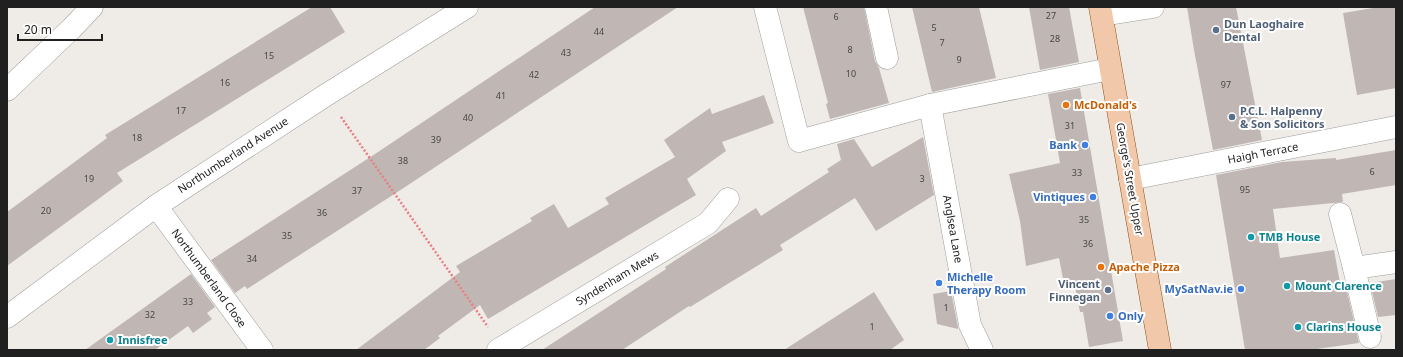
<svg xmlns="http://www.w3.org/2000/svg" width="1403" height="357" font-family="'Noto Sans',sans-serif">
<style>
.building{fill:#c0b7b5}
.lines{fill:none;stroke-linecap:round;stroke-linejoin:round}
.minor-casing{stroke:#9d9d9d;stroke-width:23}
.major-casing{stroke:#8b5011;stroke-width:23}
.path{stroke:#ea7e84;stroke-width:2.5;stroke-dasharray:2 2;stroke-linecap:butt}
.minor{stroke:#fff;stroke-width:22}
.major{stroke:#f2c8aa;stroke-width:22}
.service-dot{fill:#5c6f8a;stroke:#fff;stroke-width:1.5}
.food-dot{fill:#e8710a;stroke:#fff;stroke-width:1.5}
.shop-dot{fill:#3f7fe0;stroke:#fff;stroke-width:1.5}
.culture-dot{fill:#0f9aa8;stroke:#fff;stroke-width:1.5}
.labels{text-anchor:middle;stroke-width:4;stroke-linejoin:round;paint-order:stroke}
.number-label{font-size:9px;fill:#484645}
.service-label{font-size:11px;font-weight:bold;fill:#4e5e75;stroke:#fff;text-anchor:start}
.food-label{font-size:11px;font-weight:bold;fill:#c56008;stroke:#fff;text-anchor:start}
.shop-label{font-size:11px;font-weight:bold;fill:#366cbe;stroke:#fff;text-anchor:end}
.street-label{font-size:11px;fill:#202020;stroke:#fff}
.culture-label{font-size:11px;font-weight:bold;fill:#0d838f;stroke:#fff;text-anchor:start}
</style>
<rect width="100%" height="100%" fill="#efece8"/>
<g class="building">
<path d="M312 7H330L345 32 117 173 123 181 7 266V212L107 138 105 135Z"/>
<path d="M595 7H678L399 191 247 289 245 286 235 293 211 260 375 154Z"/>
<path d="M803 7H864L875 61 879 68 889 103 830 119 826 104 828 103Z"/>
<path d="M912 7H979L996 78 932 92Z"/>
<path d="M1029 7H1069L1079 62 1040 70Z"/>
<path d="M1187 7H1236L1262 140 1213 150 1194 50Z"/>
<path d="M1379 7H1396V88L1357 95 1343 13Z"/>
<path d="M1080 88 1123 341 1089 347 1083 312H1080L1074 282 1064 284 1059 258 1026 266 1020 221 1009 174 1060 163 1048 94Z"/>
<path d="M764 95 774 123 722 142 726 151 687 179 696 195 488 319 480 305 438 336 440 338 424 350H356L460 272 456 266 532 221 530 218 554 204 568 228 609 204 605 198 675 157 664 140 710 108 712 114Z"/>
<path d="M923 137 934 195 876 231 855 198 780 245 783 250 690 307 689 306 622 350H542L666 269 665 267 756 208 761 216 829 172 827 169 841 160 837 144 854 139 872 167Z"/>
<path d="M1396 150V185L1342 194 1343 202 1273 209 1280 258 1334 250 1341 288 1346 287 1359 343 1310 350H1245L1216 175 1282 162 1336 158V160Z"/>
<path d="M191 274 215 307 207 313 212 319 193 333 188 326 155 350H85Z"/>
<path d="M1396 279V315L1378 317 1370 283Z"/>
<path d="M951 291 958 327V329L937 324 933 294Z"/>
<path d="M874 292 904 340 890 350H784Z"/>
</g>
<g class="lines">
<defs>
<g id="minor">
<path d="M765 7 799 141 930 105 1110 69"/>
<path d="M876 7 887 58"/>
<path d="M1102 15 1153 7"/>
<path d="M7 90 72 28 92 7"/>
<path d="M930 105 970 325 982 350"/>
<path d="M1130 179 1396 127"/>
<path d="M156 206 262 350"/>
<path d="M1340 214 1354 268 1396 262"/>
<path d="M1354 268 1370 337"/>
<path d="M7 317 156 206 326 95 467 7"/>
<path d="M498 350 708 223 728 199"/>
</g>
<path id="major" d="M1100 7 1160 350"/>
</defs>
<use href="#minor" class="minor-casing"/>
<use href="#major" class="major-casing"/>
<path class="path" d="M341 117 488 327"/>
<use href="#minor" class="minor"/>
<use href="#major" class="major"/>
</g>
<g class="service-dot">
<circle cx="1216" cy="30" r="4"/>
<circle cx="1232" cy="117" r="4"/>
<circle cx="1108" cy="290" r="4"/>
</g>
<g class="food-dot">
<circle cx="1066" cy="105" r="4"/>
<circle cx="1101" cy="267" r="4"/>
</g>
<g class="shop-dot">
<circle cx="1085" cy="145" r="4"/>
<circle cx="1093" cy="197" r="4"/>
<circle cx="939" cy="283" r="4"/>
<circle cx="1241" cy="289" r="4"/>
<circle cx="1110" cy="316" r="4"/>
</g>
<g class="culture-dot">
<circle cx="1251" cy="237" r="4"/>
<circle cx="1287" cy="286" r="4"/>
<circle cx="1298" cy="327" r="4"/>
<circle cx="110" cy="340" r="4"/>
</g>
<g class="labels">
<g class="number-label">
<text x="1051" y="19">27</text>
<text x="836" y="20">6</text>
<text x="934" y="31">5</text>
<text x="599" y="35">44</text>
<text x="1055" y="42">28</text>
<text x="942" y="46">7</text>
<text x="850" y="53">8</text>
<text x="566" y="56">43</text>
<text x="269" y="59">15</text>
<text x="959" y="63">9</text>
<text x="851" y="77">10</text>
<text x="534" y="78">42</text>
<text x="225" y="86">16</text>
<text x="1226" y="88">97</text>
<text x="501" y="99">41</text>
<text x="181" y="114">17</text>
<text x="468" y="121">40</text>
<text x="1070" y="129">31</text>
<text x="137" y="141">18</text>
<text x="436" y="143">39</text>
<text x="403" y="164">38</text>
<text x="1372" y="175">6</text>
<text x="1077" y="176">33</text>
<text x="89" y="182">19</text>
<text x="922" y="182">3</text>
<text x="1245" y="193">95</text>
<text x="357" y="194">37</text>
<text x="46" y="214">20</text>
<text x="322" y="216">36</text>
<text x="1084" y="223">35</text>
<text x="287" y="239">35</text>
<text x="1088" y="247">36</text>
<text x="252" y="262">34</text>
<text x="188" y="305">33</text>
<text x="946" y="311">1</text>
<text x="150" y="318">32</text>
<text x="872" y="330">1</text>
</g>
<g class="service-label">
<text x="1224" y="28">Dun Laoghaire<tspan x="1224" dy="13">Dental</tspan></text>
<text x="1240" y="115">P.C.L. Halpenny<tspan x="1240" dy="13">&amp; Son Solicitors</tspan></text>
<text x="1100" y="288" text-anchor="end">Vincent<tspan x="1100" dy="13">Finnegan</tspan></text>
</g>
<g class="food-label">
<text x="1074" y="109">McDonald's</text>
<text x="1109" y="271">Apache Pizza</text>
</g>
<g class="shop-label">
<text x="1077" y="149">Bank</text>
<text x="1085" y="201">Vintiques</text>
<text x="947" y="281" text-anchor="start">Michelle<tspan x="947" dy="13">Therapy Room</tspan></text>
<text x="1233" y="293">MySatNav.ie</text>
<text x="1118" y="320" text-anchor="start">Only</text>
</g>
<g class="street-label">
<text transform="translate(1263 153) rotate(-11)" y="4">Haigh Terrace</text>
<text transform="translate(233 155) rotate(-33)" y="4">Northumberland Avenue</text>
<text transform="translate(1130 179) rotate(80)" y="4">George's Street Upper</text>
<text transform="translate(953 229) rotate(80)" y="4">Anglsea Lane</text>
<text transform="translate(209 278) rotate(54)" y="4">Northumberland Close</text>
<text transform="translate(617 278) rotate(-31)" y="4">Syndenham Mews</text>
</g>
<g class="culture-label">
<text x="1259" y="241">TMB House</text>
<text x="1295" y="290">Mount Clarence</text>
<text x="1306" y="331">Clarins House</text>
<text x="118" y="344">Innisfree</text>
</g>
</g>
<rect width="1403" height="357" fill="none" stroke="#202020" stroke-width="16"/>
<path d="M18 34v6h84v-6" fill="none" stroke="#202020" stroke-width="2"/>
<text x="24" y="34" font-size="12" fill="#202020" stroke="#ffffff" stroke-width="3" paint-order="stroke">20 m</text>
</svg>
